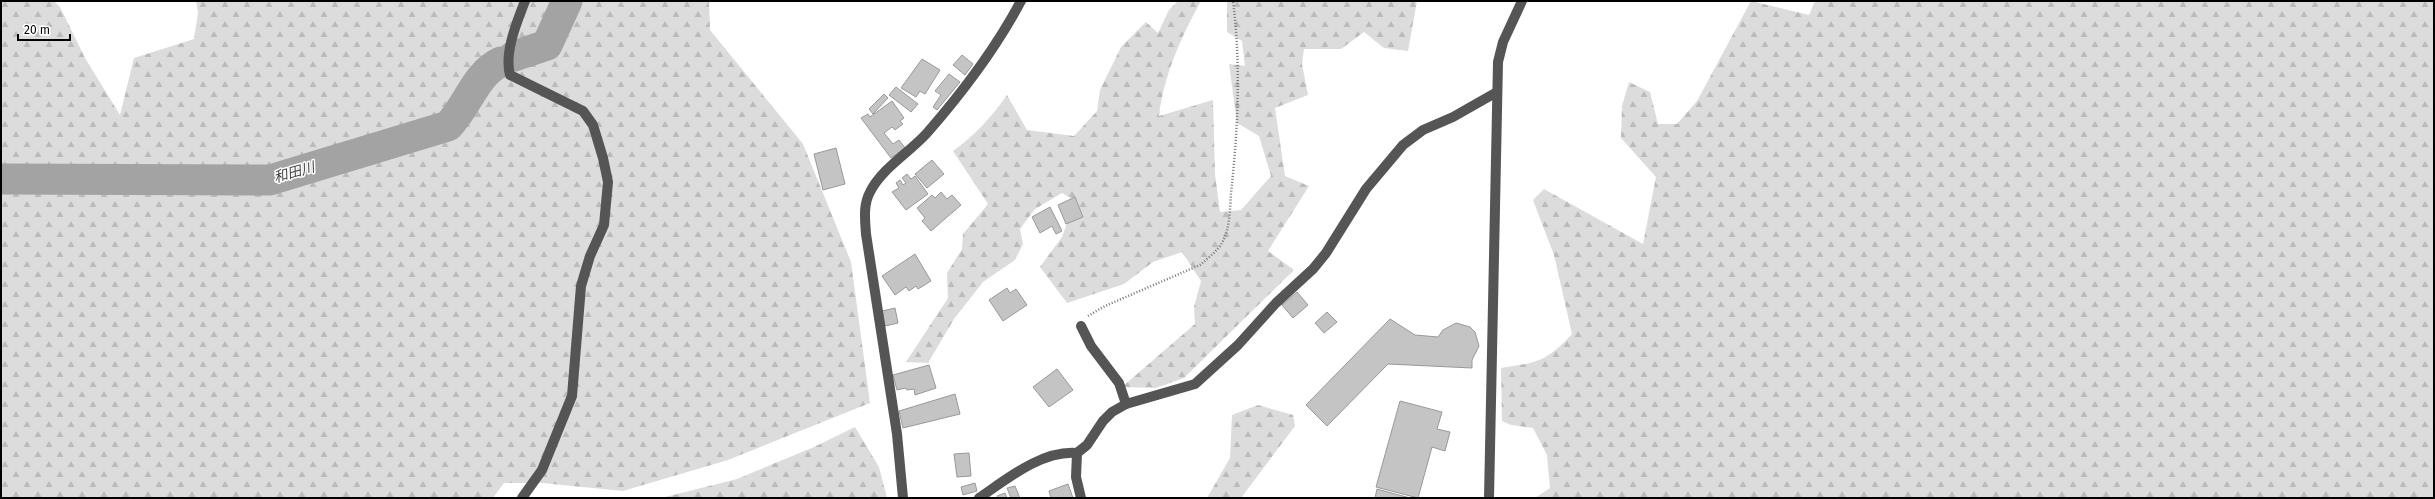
<svg xmlns="http://www.w3.org/2000/svg" width="2435" height="499" font-family="'Fira Sans','Noto Sans JP',sans-serif">
<style>
.forest{fill:url(#forest-firs)}
.lines{fill:none;stroke-linecap:round;stroke-linejoin:round}
.river{stroke:#a3a3a3;stroke-width:31}
.building{fill:#c4c4c4;stroke:#999}
.path{stroke:#777;stroke-width:2.5;stroke-dasharray:1 2;stroke-linecap:butt}
.minor{stroke:#555;stroke-width:10}
.labels{text-anchor:middle;stroke-width:3;stroke-linejoin:round;paint-order:stroke}
.water-label{font-size:14px;font-style:italic;fill:#444;stroke:#fff}
</style>
<defs>
<pattern id="forest-firs" width="22" height="20" patternUnits="userSpaceOnUse"><rect width="22" height="20" fill="#dcdcdc"/><path d="M5 1l3.5 6h-7zM16 11l3.5 6h-7z" fill="#bbb"/></pattern>
</defs>
<rect width="100%" height="100%" fill="#fff"/>
<g class="forest">
<path d="M1 1H54L60 7 85 58 120 115 134 58 194 39 198 13 196 1H709L710 30 803 144 851 262 870 403 728 460 623 491 542 483H504L493 498H1Z"/>
<path d="M1178 1H1201C1181 37 1164 75 1159 116L1213 100 1215 174 1220 212 1241 210 1271 176 1259 136 1237 123 1229 64 1245 66 1242 41 1227 32V1H1417L1408 51 1384 48 1364 32 1341 49H1304L1302 64 1308 95 1275 108 1285 176 1309 186 1268 251 1294 270 1184 378 1156 388 1122 387 1195 324 1194 307 1201 281 1182 252 1153 262 1124 284 1067 303 1040 267 1062 237 1075 201 1062 193 1035 209 1020 229 1023 244 1015 260 983 282 954 319 928 363 906 362 948 298 947 273 962 249 963 234 988 204 953 151C975 135 991 118 1007 95L1027 130 1074 136 1097 111 1100 90 1121 47 1146 22 1158 33 1169 10Z"/>
<path d="M1751 1 1809 15 1815 1H2434V498H1535L1550 488 1547 455 1533 428 1511 425 1502 421 1501 368C1539 362 1546 362 1572 334L1554 255 1533 200 1544 189 1643 244 1656 177 1621 138 1622 106 1629 82 1650 92 1658 124H1677L1697 101Z"/>
<path d="M1258 405 1293 415 1295 426 1241 498H1207L1230 458 1232 415Z"/>
<path d="M855 427 879 467 887 498H661L737 479 814 447Z"/>
</g>
<g class="lines">
<g class="river">
<path d="M514 56 547 45 567 1"/>
<path d="M1 179 270 180 448 126C467 107 476 73 501 62"/>
</g>
</g>
<g class="building">
<path d="M962 55 973 64 965 75 953 65Z"/>
<path d="M922 59 940 70 925 94 920 91 916 97 901 88Z"/>
<path d="M949 74 960 82 937 110 933 107 941 95 935 91Z"/>
<path d="M896 87 918 104 911 112 889 95Z"/>
<path d="M884 94 888 98 873 114 869 109Z"/>
<path d="M892 101 904 118 900 121 903 124 895 130 892 127 884 133 893 144 899 140 905 148 891 158 861 118 868 114 870 117Z"/>
<path d="M836 148 845 184 823 190 814 154Z"/>
<path d="M932 160 944 174 927 188 915 174Z"/>
<path d="M907 174 911 179 915 176 928 194 906 210 892 192 899 188 896 183 900 180 903 185 906 183 902 178Z"/>
<path d="M941 192 947 199 952 195 961 205 931 231 922 221 925 218 917 208 932 195 935 198Z"/>
<path d="M1075 197 1083 217 1066 224 1058 205Z"/>
<path d="M1050 207 1062 231 1056 234 1052 226 1040 233 1032 217Z"/>
<path d="M915 254 931 281 918 289 916 286 909 291 906 287 895 295 882 276Z"/>
<path d="M1007 288 1010 293 1016 289 1027 305 1003 321 989 300Z"/>
<path d="M1297 292 1308 305 1293 318 1282 305Z"/>
<path d="M895 308 898 323 885 326 882 311Z"/>
<path d="M1327 312 1337 322 1324 333 1315 323Z"/>
<path d="M1390 319 1415 335 1438 337 1443 330 1456 323 1470 327 1475 332 1479 346 1472 360V368L1388 364 1327 426 1306 405Z"/>
<path d="M929 365 936 388 915 395 914 389 907 390 906 388 897 390 893 375Z"/>
<path d="M1057 369 1073 390 1049 407 1033 387Z"/>
<path d="M955 394 960 414 903 428 899 411Z"/>
<path d="M1400 401 1442 412 1437 429 1450 432 1445 451 1432 447 1418 498 1376 487Z"/>
<path d="M969 453 971 476 957 477 954 454Z"/>
<path d="M975 483 977 491 963 495 961 487Z"/>
<path d="M1068 484 1073 498H1051L1049 491Z"/>
<path d="M1015 486 1020 498H1011L1007 488Z"/>
<path d="M1377 489 1410 498H1375Z"/>
<path d="M1005 493 1007 498H998L997 496Z"/>
</g>
<g class="lines">
<path class="path" d="M1088 316 1105 306 1200 265C1208 258 1218 251 1223 241 1230 228 1230 208 1231 193 1238 130 1241 64 1233 1"/>
<g class="minor">
<path d="M1081 326 1091 346 1119 383 1126 404"/>
<path d="M1077 453 1076 477 1081 498"/>
<path d="M522 498 542 470 572 396 581 286 590 256 604 225 608 182 603 158 593 125 583 111 510 75C504 52 517 22 525 1"/>
<path d="M903 498 897 434 866 234C865 220 863 205 870 192 882 168 909 153 927 133 962 93 996 48 1021 1"/>
<path d="M979 498C1007 479 1042 450 1077 453L1087 445 1103 421 1112 412 1126 404 1195 384 1238 345 1276 303 1313 269 1326 253 1366 189 1403 145 1423 130 1453 117 1497 92"/>
<path d="M1489 498 1498 62 1503 42 1522 1"/>
</g>
</g>
<g class="labels">
<g class="water-label">
<text transform="translate(294 172) rotate(-16)" y="5">和田川</text>
</g>
</g>
<rect width="2435" height="499" fill="none" stroke="#000000" stroke-width="4"/>
<path d="M18 34v6h52v-6" fill="none" stroke="#000000" stroke-width="2"/>
<text x="24" y="34" font-size="12" fill="#000000" stroke="#ffffff" stroke-width="3" paint-order="stroke">20 m</text>
</svg>
